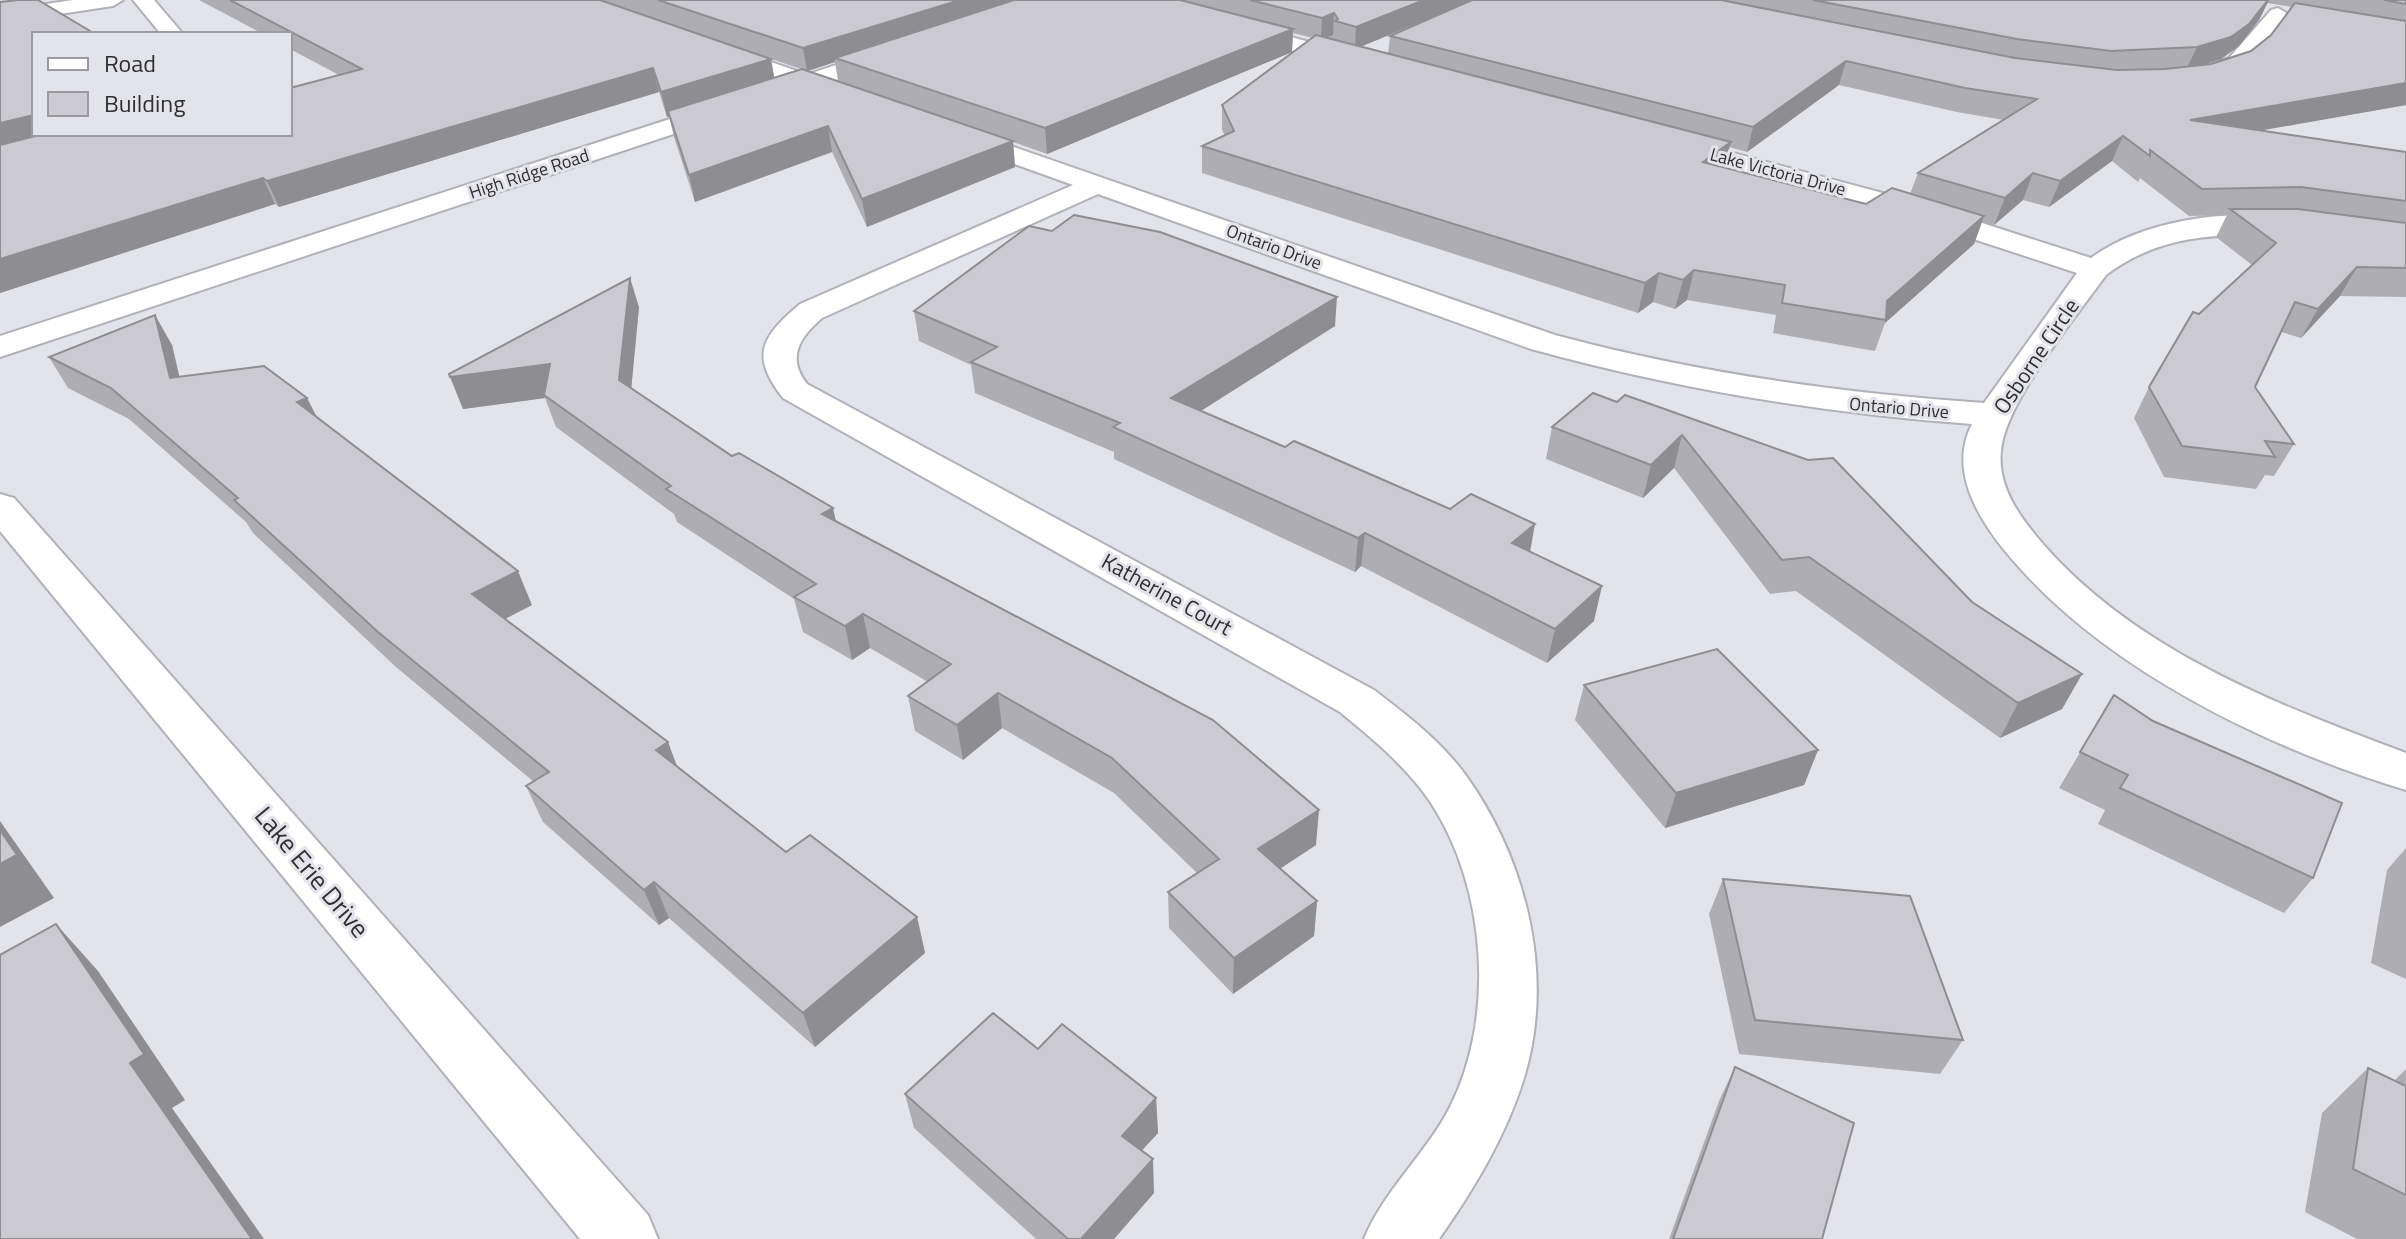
<svg xmlns="http://www.w3.org/2000/svg" width="2406" height="1239" font-family="'Titillium Web',sans-serif">
<style>
.lines{fill:none;stroke-linecap:round;stroke-linejoin:round}
.minor-casing{stroke:#b1b1b9;stroke-width:4}
.tertiary-casing{stroke:#b1b1b9;stroke-width:4}
.minor{fill:#fff;fill-rule:evenodd}
.tertiary{fill:#fff;fill-rule:evenodd}
.wall{fill:#afadb4;fill-rule:evenodd}
.shaded-wall{fill:#8e8d92}
.building{fill:#cbc9d1;stroke:#8e8d92;stroke-width:2}
.labels{text-anchor:middle;stroke-width:6;stroke-linejoin:round;paint-order:stroke}
.far-street-label{font-size:18px;fill:#2f2f32;stroke:#e3e3eb}
.street-label{font-size:22px;fill:#2f2f32;stroke:#e3e3eb}
.near-street-label{font-size:26px;fill:#2f2f32;stroke:#e3e3eb}
</style>
<rect width="100%" height="100%" fill="#e3e3eb"/>
<g class="lines">
<defs>
<g id="minor">
<path d="M73 0H123L113 6 0 23V11Z"/>
<path d="M133 0H154L183 34H161Z"/>
<path d="M1123 0H1155L1365 57 1368 62 1357 69 1349 67 1126 4Z"/>
<path d="M2278 8 2288 14 2245 68 2194 84 2186 82 2183 77 2186 72 2229 58 2271 10Z"/>
<path d="M718 44 850 89 854 94 850 99H834L710 56 707 51 710 46Z"/>
<path d="M959 128 1555 335C1696 373 1838 393 1984 403L2077 273 1900 215 1659 148 1655 143 1659 138H1677L1920 203 2091 258C2141 221 2232 206 2292 221L2296 227 2292 233 2282 236C2217 233 2159 235 2106 275 2076 317 2005 402 2001 451 1997 487 2020 517 2042 543 2136 651 2275 704 2406 753V790C2264 747 2100 667 2005 551 1976 515 1949 469 1972 424 1822 413 1676 389 1531 349L1098 194 822 318C800 337 786 357 807 384L1374 690C1407 715 1442 742 1467 777 1527 862 1555 976 1524 1078 1506 1136 1474 1189 1439 1239H1364C1384 1190 1426 1154 1450 1107 1496 1016 1486 887 1431 803 1407 767 1373 739 1340 712L783 398C750 356 761 337 800 304L1073 185 950 141 946 136Z"/>
<path d="M0 494 14 498 648 1215 658 1239H580L0 531Z"/>
</g>
<path id="tertiary" d="M895 46 903 48 906 53 903 58 0 357V336Z"/>
</defs>
<use href="#minor" class="minor-casing"/>
<use href="#tertiary" class="tertiary-casing"/>
<use href="#minor" class="minor"/>
<use href="#tertiary" class="tertiary"/>
</g>
<g class="wall">
<path d="M0 0 34 134H290L339 75 290 49V34H263L199 0H2406V105L2260 130 2406 152V297L2340 296 2301 338 2281 332 2255 387 2294 444 2274 476 2265 475 2256 489 2164 477 2134 418 2149 387 2199 314 2252 265 2216 237 2227 215 2189 216 2140 178 2138 182 2112 161 2049 207 2023 200 1994 225 1982 222 1974 244 1885 323 1875 351 1773 333 1776 315 1687 300 1675 309 1653 302 1638 313 1202 173V146L1225 136 1222 130V105L1313 38 1293 33 1292 52 1047 154 1013 142 1015 167 867 227 832 152 695 202 674 137 669 116 667 117 659 92 279 207 275 204 0 293ZM2267 3 2292 7 2271 35 2251 51 2211 64 2203 65 2221 59 2239 46 2259 20ZM1438 15 1390 36 1388 54 1360 47ZM771 59 801 69 774 77ZM835 62 838 81 808 71ZM1839 85 1957 112 2004 120 1918 173 1910 194 1866 204 1724 168 1729 147 1747 152Z"/>
<path d="M639 307 631 388 732 456 833 508 836 522 1316 845 1280 869 1317 901 1314 936 1233 994 1169 928 1168 892 1197 873 1114 793 1002 728 963 760 915 731 908 696 928 682 870 648 852 660 803 632 794 599 677 522 674 514 556 427 545 398 463 409Z"/>
<path d="M914 311 1335 326 1201 411 1530 552 1594 621 1547 663 1361 566 1355 572 1114 459V452L975 393 971 365 919 341Z"/>
<path d="M172 345 179 377 307 398 317 417 532 605 505 619 668 742 676 766 786 852 917 917 925 953 815 1047 669 918 659 925 543 822 526 786 534 782 396 667 253 533 246 522 129 419 68 388 49 357Z"/>
<path d="M1625 395 1972 602 2082 674 2062 709 2000 738 1796 591 1770 594 1674 468 1643 498 1546 459 1552 427 1617 402Z"/>
<path d="M1584 685 1818 750 1804 785 1665 828 1575 720Z"/>
<path d="M2114 695 2313 878 2284 913 2098 824 2105 810 2059 788Z"/>
<path d="M2406 848V979L2371 963 2387 870Z"/>
<path d="M1723 879 1963 1040 1940 1074 1739 1054 1709 914Z"/>
<path d="M1038 1049 1156 1098 1158 1133 1141 1151 1154 1193 1114 1239H1036L914 1128 905 1094Z"/>
<path d="M1735 1067 1822 1239H1669L1719 1101Z"/>
<path d="M2368 1068 2394 1081 2406 1069V1239H2357L2305 1212 2322 1113Z"/>
</g>
<g class="shaded-wall">
<path d="M960 0H1029L835 58V62L807 71 803 48Z"/>
<path d="M1424 0H1474L1355 49 1356 27Z"/>
<path d="M2269 0 2259 20 2239 46 2221 59 2186 70 2197 47Z"/>
<path d="M1334 13 1333 35 1321 40 1322 18Z"/>
<path d="M1293 29 1292 52 1047 154 1045 128Z"/>
<path d="M771 59 775 82 667 117 661 92Z"/>
<path d="M1846 61 1839 85 1747 152 1753 127Z"/>
<path d="M653 68 659 92 279 207 267 181Z"/>
<path d="M2406 83V105L2179 145 2190 120Z"/>
<path d="M34 115V134H71L0 152V123Z"/>
<path d="M828 126 832 152 695 202 689 175Z"/>
<path d="M2123 136 2112 161 2049 207 2060 181Z"/>
<path d="M1013 141 1015 167 867 227 862 199Z"/>
<path d="M1731 142 1724 168 1703 162Z"/>
<path d="M2033 173 2023 200 1994 225 2005 198Z"/>
<path d="M263 178 275 204 0 293V259Z"/>
<path d="M1984 216 1974 244 1885 323 1887 301Z"/>
<path d="M2357 267 2340 296 2301 338 2318 309Z"/>
<path d="M1694 270 1687 300 1675 309 1683 280Z"/>
<path d="M1659 273 1653 302 1638 313 1645 283Z"/>
<path d="M630 278 639 307 629 412 619 380Z"/>
<path d="M1337 297 1335 326 1172 429 1171 398Z"/>
<path d="M155 315 172 345 187 409 170 378Z"/>
<path d="M550 364 544 395 545 398 463 409 450 377Z"/>
<path d="M307 398 323 430 297 402Z"/>
<path d="M1682 435 1674 468 1643 498 1651 465Z"/>
<path d="M833 508 840 542 822 514Z"/>
<path d="M1535 524 1529 558 1512 543Z"/>
<path d="M1365 533 1361 566 1355 572 1358 538Z"/>
<path d="M518 571 532 605 487 628 472 594Z"/>
<path d="M1602 586 1594 621 1547 663 1555 629Z"/>
<path d="M863 614 870 648 852 660 845 626Z"/>
<path d="M2082 674 2062 709 2000 738 2018 703Z"/>
<path d="M998 693 1002 728 963 760 957 725Z"/>
<path d="M668 742 681 777 656 750Z"/>
<path d="M1818 750 1804 785 1665 828 1676 793Z"/>
<path d="M1319 810 1316 845 1256 884 1258 849Z"/>
<path d="M0 821 54 898 0 927Z"/>
<path d="M654 882 669 918 659 925 644 890Z"/>
<path d="M1317 901 1314 936 1233 994 1234 958Z"/>
<path d="M917 917 925 953 815 1047 803 1013Z"/>
<path d="M56 924 98 971 185 1100 172 1108 264 1239H252L130 1063Z"/>
<path d="M1156 1098 1158 1133 1124 1170 1122 1136Z"/>
<path d="M1153 1159 1154 1193 1114 1239H1081Z"/>
</g>
<g class="building">
<path d="M18 0H38L95 34H34V115L0 123V2Z"/>
<path d="M230 0H600L771 59 661 92 653 68 267 181 263 178 0 259V145L43 134H290V88L362 69Z"/>
<path d="M658 0H960L803 48Z"/>
<path d="M1014 0H1180L1293 29 1045 128 835 58Z"/>
<path d="M1250 0H1424L1356 27 1335 21 1338 19 1334 13 1322 18Z"/>
<path d="M1472 0H1721L2015 58 2117 70 2165 69 2211 64 2251 51 2271 35 2295 3 2406 21V83L2190 120 2406 152V201L2301 187 2202 189 2150 150V156L2123 136 2060 181 2033 173 2005 198 1918 173 2037 99 1965 88 1846 61 1753 127 1390 36Z"/>
<path d="M1813 0H2268L2249 24 2231 37 2197 47 2111 51 2017 39Z"/>
<path d="M2384 0H2406V4Z"/>
<path d="M1316 35 1731 142 1703 162 1866 204 1892 188 1984 216 1887 301 1886 320 1782 303 1785 285 1694 270 1683 280 1659 273 1645 283 1202 146 1234 131 1222 105Z"/>
<path d="M802 69 1013 141 862 199 828 126 689 175 668 111Z"/>
<path d="M2230 209H2298L2406 223V268L2357 267 2318 309 2295 302 2255 387 2294 444 2265 441 2275 457 2182 446 2149 387 2193 312 2199 314 2276 243Z"/>
<path d="M1074 215 1160 232 1337 297 1171 398 1285 447 1294 441 1450 509 1471 494 1535 524 1512 543 1602 586 1555 629 1365 533 1358 538 1113 427 1120 423 971 362 997 347 914 311 1029 226 1052 231Z"/>
<path d="M630 278 619 380 732 456 739 453 833 508 822 514 1213 720 1319 810 1258 849 1317 901 1234 958 1168 892 1219 859 1112 758 998 693 957 725 908 696 951 664 863 614 845 626 794 597 816 584 666 489 671 486 544 395 550 364 450 377 449 374Z"/>
<path d="M155 315 170 378 264 366 307 398 297 402 518 571 472 594 668 742 656 750 786 852 810 835 917 917 803 1013 654 882 644 890 526 786 549 772 378 632 234 500 238 498 111 388 49 357Z"/>
<path d="M1593 393 1617 402 1625 395 1808 460 1833 458 1972 602 2082 674 2018 703 1809 557 1782 560 1682 435 1651 465 1552 427Z"/>
<path d="M1717 649 1818 750 1676 793 1584 685Z"/>
<path d="M2114 695 2153 721 2342 803 2313 878 2120 788 2128 775 2080 752Z"/>
<path d="M0 830 17 855 0 864Z"/>
<path d="M1723 879 1910 896 1963 1040 1755 1020Z"/>
<path d="M56 924 144 1054 130 1063 252 1239H0V955Z"/>
<path d="M993 1013 1038 1049 1062 1024 1156 1098 1122 1136 1153 1159 1081 1239H1068L905 1094Z"/>
<path d="M1735 1067 1854 1123 1822 1239H1673Z"/>
<path d="M2368 1068 2406 1086V1195L2353 1169Z"/>
</g>
<g class="labels">
<g class="far-street-label">
<text transform="translate(1778 172) rotate(15)" y="6">Lake Victoria Drive</text>
<text transform="translate(529 174) rotate(-18)" y="6">High Ridge Road</text>
<text transform="translate(1274 247) rotate(20)" y="6">Ontario Drive</text>
<text transform="translate(1899 408) rotate(5)" y="6">Ontario Drive</text>
</g>
<g class="street-label">
<text transform="translate(2036 356) rotate(-56)" y="8">Osborne Circle</text>
<text transform="translate(1167 594) rotate(29)" y="8">Katherine Court</text>
</g>
<g class="near-street-label">
<text transform="translate(312 872) rotate(50)" y="9">Lake Erie Drive</text>
</g>
</g>
<rect x="32" y="32" width="260" height="104" fill="#e3e3eb" stroke="#9b9ba1" stroke-width="2"/>
<rect x="48" y="58" width="40" height="12" fill="#ffffff" stroke="#9b9ba1" stroke-width="2"/>
<text x="104" y="72" font-size="24" fill="#2f2f32">Road</text>
<rect x="48" y="92" width="40" height="24" fill="#cbc9d1" stroke="#9b9ba1" stroke-width="2"/>
<text x="104" y="112" font-size="24" fill="#2f2f32">Building</text>
</svg>
